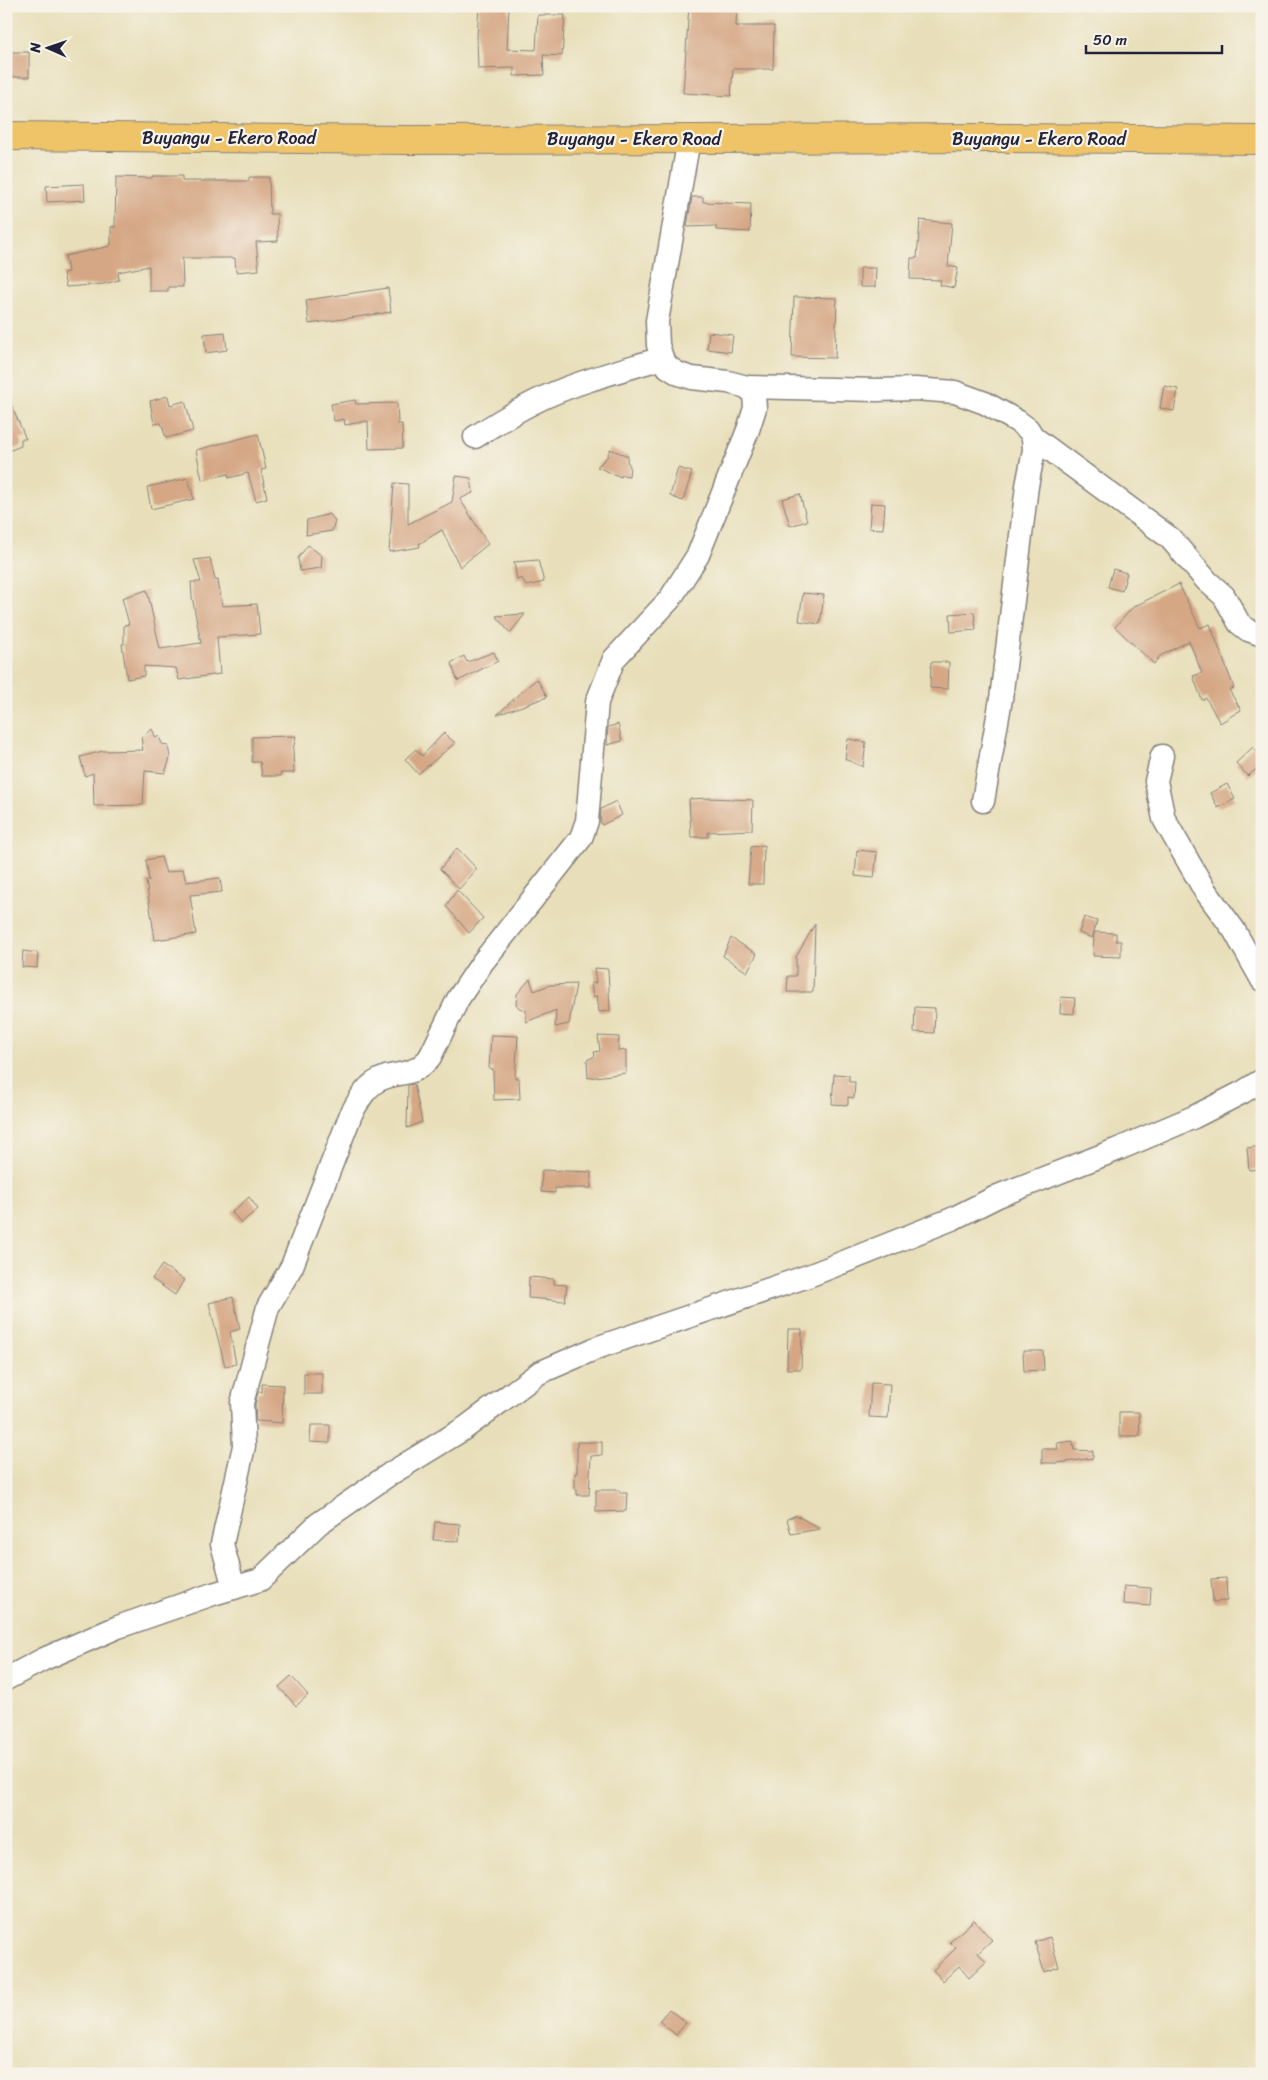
<svg xmlns="http://www.w3.org/2000/svg" width="1268" height="2080" font-family="Sriracha,sans-serif">
<style>
.building{fill:#d5a785}
.lines{fill:none;stroke-linecap:round;stroke-linejoin:round}
.minor-casing{stroke:#85807a;stroke-width:25}
.major-casing{stroke:#85807a;stroke-width:30}
.minor{stroke:#fff;stroke-width:22}
.major{stroke:#efc469;stroke-width:28}
.labels{text-anchor:middle;stroke-width:4.5;stroke-linejoin:round;paint-order:stroke}
.street-label{font-size:18px;fill:#22223b;stroke:#f7f3e8}
</style>
<rect width="100%" height="100%" fill="#f7f3e8"/>
<filter id="ink" filterUnits="userSpaceOnUse"><feTurbulence type="fractalNoise" baseFrequency=".02" numOctaves="2"/><feDisplacementMap in="SourceGraphic" scale="10" xChannelSelector="R" yChannelSelector="G"/><feConvolveMatrix kernelMatrix="1 2 1 2 8 2 1 2 1" color-interpolation-filters="sRGB"/></filter>
<filter id="wash" filterUnits="userSpaceOnUse"><feTurbulence type="fractalNoise" baseFrequency=".0096" numOctaves="4" result="noise"/><feDisplacementMap in="SourceGraphic" scale="20" xChannelSelector="R" yChannelSelector="G"/><feGaussianBlur stdDeviation="1.12" result="paint"/><feColorMatrix in="noise" values="0 0 0 0 0 0 0 0 0 0 0 0 0 0 0 0 0 1.4 0 .05"/><feComposite in="paint" operator="in"/></filter>
<g filter="url(#wash)">
<rect width="100%" height="100%" fill="#e8dfba"/>
<g id="blocks">
<g class="building">
<path d="M479 6H509L507 49 536 50 538 15H565L562 56 543 55 544 75 514 76V68L478 69 477 37Z"/>
<path d="M689 6H737L736 26H774L773 69H733L731 96 683 93Z"/>
<rect x="6" y="52" width="23" height="25"/>
<path d="M152 176H182V181H249V177H269L270 214H277L278 241 256 242 259 270 236 272 235 258H182L183 287H168V291H149V266L118 272 119 280 104 284 66 287 63 273 68 272 65 256 110 246 111 243V227H115L116 177 152 178Z"/>
<path d="M84 184 85 200 47 202 46 186Z"/>
<path d="M692 197H703V202L751 204 750 232 716 230V226L687 227Z"/>
<path d="M920 220 952 223 948 266 958 268 954 288 940 285 941 280 910 279 911 258H917Z"/>
<path d="M860 268H876L875 287H860Z"/>
<path d="M388 288 391 312 309 324 306 300Z"/>
<path d="M794 297 837 298 835 358 792 357Z"/>
<path d="M225 332 227 350 206 353 204 334Z"/>
<path d="M709 332 733 335 731 352 707 349Z"/>
<path d="M1164 386 1178 389 1174 411 1160 408Z"/>
<path d="M6 393 26 439H21V446L6 452Z"/>
<path d="M168 396 170 405 185 401 193 431 166 438 161 423 154 424 150 401Z"/>
<path d="M355 400 356 404 397 403 398 424H402L403 448 369 449 368 421 345 425 344 419 334 421 331 404Z"/>
<path d="M258 434 266 469 261 470 267 498 256 501 248 473 229 478 228 474 202 480 196 450Z"/>
<path d="M610 449 628 456 627 461 630 466 629 476 622 475 621 477 597 467 607 457Z"/>
<path d="M678 468 692 472 683 501 670 496Z"/>
<path d="M456 476 471 478 473 493 460 499 488 544 460 567 442 530 419 544 420 547 389 552 394 483 408 484V524L452 502Z"/>
<path d="M188 478 194 499 151 509 147 487Z"/>
<path d="M800 494 807 521 790 526 782 499Z"/>
<path d="M871 503 885 504 883 529 869 528Z"/>
<path d="M330 514 335 521 332 531 306 535 307 520Z"/>
<path d="M308 545 322 556 321 568 300 571 298 558Z"/>
<path d="M210 558 215 580H218L222 606 257 604 260 634 217 637 220 674 179 680 176 668 144 666V676L127 679 122 644H124V625L129 624 122 598 147 590 160 649 201 643 192 597 191 582H201L194 560Z"/>
<path d="M538 560 544 582 526 586 522 578 517 580 514 562Z"/>
<path d="M1113 569 1127 573 1122 591 1108 587Z"/>
<path d="M1179 584 1200 628 1210 624 1234 688 1229 690 1241 710 1220 723 1206 698 1202 700 1193 676 1202 673 1189 641 1160 656 1154 664 1115 627 1133 607Z"/>
<path d="M803 593 824 595 820 624 799 621Z"/>
<path d="M974 612 976 630 951 632 950 614Z"/>
<path d="M525 614 510 633 496 616Z"/>
<path d="M494 652 498 661 458 681 451 663 464 656 467 662Z"/>
<path d="M931 662H949L948 689 930 688Z"/>
<path d="M537 679 547 697 497 715 523 690Z"/>
<path d="M618 724 622 741 607 745 608 727Z"/>
<path d="M152 729 156 738 159 736 162 744 168 745 170 758 165 773 145 771 143 805 94 806 93 773 85 776 80 757 103 751 143 750 141 737Z"/>
<path d="M444 733 455 743 418 774 405 759 416 749 422 756Z"/>
<path d="M296 736 293 750 294 773H280L281 776H262L260 762H252V737Z"/>
<path d="M848 739 866 742 863 767 845 759Z"/>
<path d="M1253 747 1262 757V764L1248 776 1236 763Z"/>
<path d="M1227 784 1235 799 1218 808 1210 793Z"/>
<path d="M710 798 753 800 752 830 708 832V837H691L689 799Z"/>
<path d="M616 801 622 815 602 825 600 821 601 809Z"/>
<path d="M764 845 763 884H748L751 847Z"/>
<path d="M457 848 477 869 459 889 440 869Z"/>
<path d="M857 850 877 852 874 878 855 876Z"/>
<path d="M161 857 166 873 183 869 186 882 220 878 222 892 190 895 196 934 155 940 146 881H149L146 860Z"/>
<path d="M457 890 483 918 469 933 446 906Z"/>
<path d="M1084 917 1097 921 1092 938 1079 933Z"/>
<path d="M815 924 813 992H787L788 976H796V957Z"/>
<path d="M1094 932 1116 933V941H1121V957L1093 956Z"/>
<path d="M731 938 757 954 747 972 723 956Z"/>
<path d="M23 951 38 953 37 968 22 967Z"/>
<path d="M594 968 608 969 610 1011 599 1012 597 996 593 997 591 983H596Z"/>
<path d="M530 979 534 991 550 985 576 984 569 1024 555 1027 556 1010 526 1022V1010L519 1008 516 1004 517 994Z"/>
<path d="M1061 997 1075 998 1074 1014 1060 1013Z"/>
<path d="M915 1007 935 1008 934 1033 914 1032Z"/>
<path d="M491 1035 518 1036 515 1078H519L520 1099 494 1100 493 1069 489 1068Z"/>
<path d="M598 1036 619 1037 618 1051 626 1050V1073L588 1078 587 1060 595 1056 594 1052 600 1051Z"/>
<path d="M834 1074 849 1075V1082H855L854 1098 848 1097V1105L832 1104Z"/>
<path d="M414 1084 422 1122 407 1128 408 1085Z"/>
<path d="M1262 1146V1169L1249 1170 1247 1148Z"/>
<path d="M542 1170 591 1172V1188H555V1193L541 1192Z"/>
<path d="M249 1197 258 1209 241 1223 232 1212Z"/>
<path d="M162 1265 184 1280 175 1295 152 1279Z"/>
<path d="M529 1277 554 1279V1284L567 1285 565 1301 528 1298Z"/>
<path d="M233 1297 240 1329 230 1332 236 1364 225 1366 209 1303Z"/>
<path d="M788 1329H802L801 1369H787Z"/>
<path d="M1023 1351H1043L1044 1370 1024 1371Z"/>
<rect x="304" y="1373" width="18" height="21"/>
<path d="M871 1383 890 1384 888 1418 869 1417Z"/>
<path d="M262 1384 283 1385 282 1423 256 1421 255 1404 258 1392H262Z"/>
<path d="M1119 1412H1139L1140 1436H1119Z"/>
<path d="M311 1425H330V1443L310 1442Z"/>
<path d="M1073 1441 1074 1450 1093 1451V1458L1058 1463H1042V1449H1058L1057 1443Z"/>
<path d="M577 1442H602V1455L591 1456 589 1495H577V1489H575V1473H577Z"/>
<path d="M596 1490H619L620 1493H627L626 1511 596 1512Z"/>
<path d="M796 1515 820 1529 791 1534 787 1519Z"/>
<path d="M435 1522 460 1524 459 1541 433 1540Z"/>
<path d="M1226 1578 1227 1601 1213 1602 1211 1579Z"/>
<path d="M1124 1586 1151 1588 1150 1606 1123 1604Z"/>
<path d="M291 1676 308 1695 296 1706 279 1687Z"/>
<path d="M974 1920 992 1940 978 1953 986 1962 969 1978 959 1966 943 1981 933 1970 956 1948 950 1942Z"/>
<path d="M1050 1937 1059 1967 1044 1972 1035 1942Z"/>
<path d="M669 2009 686 2023 676 2035 659 2021Z"/>
</g>
</g>
</g>
<g filter="url(#ink)">
<use href="#blocks" fill-opacity="0" stroke="#85807a" stroke-width="1"/>
<g class="lines">
<defs>
<g id="minor">
<path d="M747 387 877 390 915 389 955 392 985 403 1017 421 1028 429 1033 437 1034 450 1027 486 1001 699 983 801"/>
<path d="M475 437C498 422 521 408 545 397 583 380 623 370 662 358"/>
<path d="M1033 437 1170 538 1207 581 1224 596 1239 623 1248 630 1262 635"/>
<path d="M1162 756 1156 781 1164 819 1204 889 1234 930 1262 980"/>
<path d="M234 1588 222 1544 244 1446 242 1403 268 1307 292 1266 351 1114C358 1102 363 1091 374 1083 394 1069 412 1080 430 1057L458 999 482 963 581 838 587 821 597 702 614 659 670 599 698 555 748 430 755 408 754 394 747 387 728 382 692 378 679 374 668 367 662 358 658 345 657 321 689 139"/>
<path d="M6 1679 44 1659 118 1627 213 1594 260 1580 318 1524 390 1474 465 1428 539 1373 599 1347 811 1275 952 1219 998 1196 1116 1150 1194 1117 1243 1092 1262 1080"/>
</g>
<path id="major" d="M6 136 407 140 1008 138 1262 140"/>
</defs>
<use href="#minor" class="minor-casing"/>
<use href="#major" class="major-casing"/>
<use href="#minor" class="minor"/>
<use href="#major" class="major"/>
</g>
</g>
<g class="labels">
<g class="street-label">
<text x="229" y="144">Buyangu - Ekero Road</text>
<text x="634" y="145">Buyangu - Ekero Road</text>
<text x="1039" y="145">Buyangu - Ekero Road</text>
</g>
</g>
<rect width="1268" height="2080" fill="none" stroke="#f7f3e8" stroke-width="25"/>
<g transform="translate(48 48) rotate(272)" stroke="#f7f3e8" stroke-width="4" paint-order="stroke">
<path d="M0-4L9 19L0 12L-9 19Z" fill="#22223b"/>
<text y="-8" font-size="14" font-weight="bold" text-anchor="middle" fill="#22223b">N</text>
</g>
<path d="M1086 45v8h136v-8" fill="none" stroke="#22223b" stroke-width="2.5"/>
<text x="1093" y="45" font-size="15" fill="#22223b" stroke="#f7f3e8" stroke-width="4" paint-order="stroke">50 m</text>
</svg>
